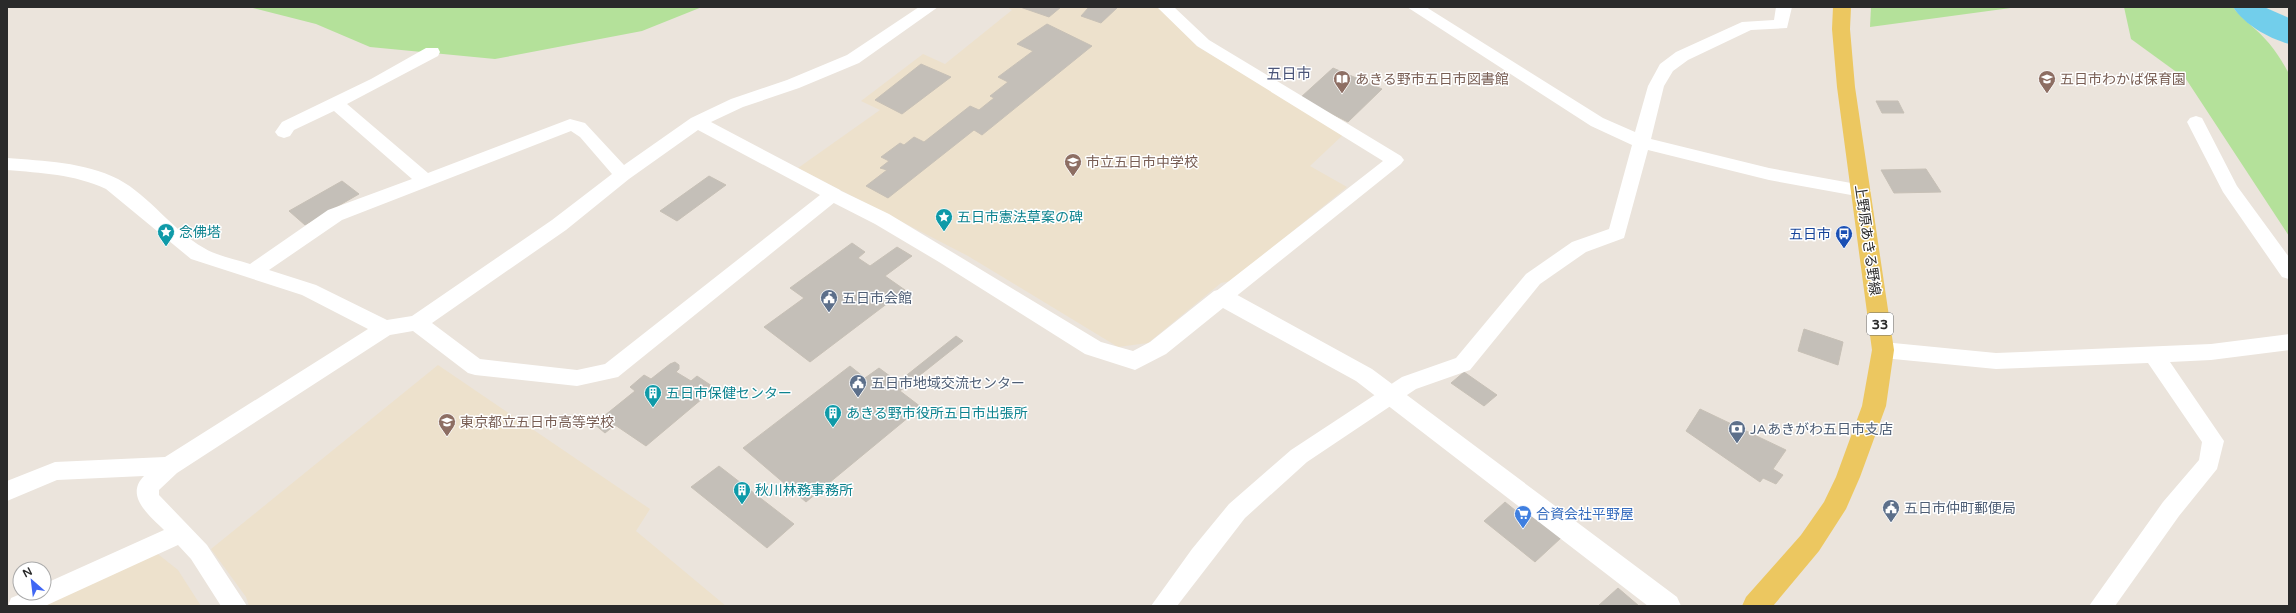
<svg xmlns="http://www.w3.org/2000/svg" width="2296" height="613" font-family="'Varela Round','Noto Sans JP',sans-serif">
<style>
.education{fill:#ede1cc}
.green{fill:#b4e19a}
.water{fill:#72ceeb}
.building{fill:#c4bfb8;stroke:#c7c0b6}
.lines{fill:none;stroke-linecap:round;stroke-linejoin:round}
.minor{fill:#fff;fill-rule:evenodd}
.tertiary{fill:#fff;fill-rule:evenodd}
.primary{fill:#ecc760;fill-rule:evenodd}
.labels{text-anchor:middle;stroke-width:3;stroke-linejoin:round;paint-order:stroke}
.shield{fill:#fff;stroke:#6a6a6a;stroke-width:1}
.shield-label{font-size:13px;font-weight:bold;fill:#2a2a2a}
.education-label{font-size:14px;fill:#785e54;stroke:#fff;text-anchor:start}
.culture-label{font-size:14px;fill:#0d838f;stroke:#fff;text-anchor:start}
.transit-label{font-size:14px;fill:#164399;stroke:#fff;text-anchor:end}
.street-label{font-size:14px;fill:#2a2a2a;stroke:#fff}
.service-label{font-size:14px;fill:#4e5e75;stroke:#fff;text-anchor:start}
.shop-label{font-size:14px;fill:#366cbe;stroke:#fff;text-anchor:start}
.neighbourhood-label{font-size:15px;fill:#4b5579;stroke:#fff}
</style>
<rect width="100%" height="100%" fill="#ebe4dc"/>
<g class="education">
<path d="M1006 7 1159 8 1198 47 1344 134 1310 166 1347 187 1231 281 1221 283 1148 343 1118 347 968 256 798 168 880 110 861 101 923 54 945 64 1012 10Z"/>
<path d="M438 365 650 509 636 531 726 606H249L246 597 211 549Z"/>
<path d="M154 551 178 570 201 606H33Z"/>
</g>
<g class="green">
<path d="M249 7H702L642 31 495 59 370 47 316 24Z"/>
<path d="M1871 7H2018L1870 27Z"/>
<path d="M2124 7H2233C2239 16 2247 21 2255 29 2269 41 2281 58 2289 74V236L2186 79 2131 39Z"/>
</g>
<path class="water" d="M2233 7H2264L2289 18V44C2268 38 2245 25 2233 7Z"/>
<g class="building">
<path d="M1020 7H1061L1049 17Z"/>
<path d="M1089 7H1118L1101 23 1081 16Z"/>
<path d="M1047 24 1092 46 982 135 974 130 888 198 866 186 887 170 880 168 889 161 881 157 900 143 904 145 914 137 924 142 970 106 979 110 994 98 990 96 1008 82 998 77 1033 51 1017 44Z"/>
<path d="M921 64 951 77 902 114 875 100Z"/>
<path d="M1333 68 1382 89 1348 122 1300 98Z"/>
<path d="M1876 101H1898L1904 113H1882Z"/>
<path d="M1926 169 1941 192 1894 193 1881 170Z"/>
<path d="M709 176 726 185 677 221 660 211Z"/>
<path d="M342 181 359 194 305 225 289 211Z"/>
<path d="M852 243 865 252 858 258 870 266 897 247 912 256 885 276 905 290 810 362 764 327 804 298 790 288Z"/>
<path d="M1804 329 1843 342 1838 365 1798 351Z"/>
<path d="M956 336 963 341 900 391 921 407 806 502 743 448 850 366 865 378 879 368 898 382Z"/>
<path d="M675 362 679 365V369L676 372 691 381 697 376 715 388 646 446 615 425 605 433 594 424 635 391 630 387 644 375 651 379 670 364Z"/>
<path d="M1464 372 1497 395 1484 406 1451 383Z"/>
<path d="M1700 409 1786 450 1773 469 1783 475 1776 484 1763 478 1760 482 1686 431Z"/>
<path d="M719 466 794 524 767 548 691 487Z"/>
<path d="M1505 502 1521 515 1527 510 1562 537 1535 562 1484 521Z"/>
<path d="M1618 588 1639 606H1598Z"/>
</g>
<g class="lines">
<g class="minor">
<path d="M919 7H938L859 63 799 88 743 107 711 122 840 190 842 194 840 198 618 377 577 386 475 375 468 373 413 331 390 335 177 473 159 490V495L207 545 247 606H221L191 559 178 545 45 606H8L11 598 23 593H44V584L164 530C150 516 124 496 144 476L57 480 7 501V481L55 462 165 457 368 329 302 295 191 259 106 189C74 174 41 173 7 170V158C44 161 84 162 118 179 150 196 172 230 204 248 217 256 235 259 250 264L328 210 412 179 334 111 294 130 290 136 284 138 278 136 275 132 282 122 371 79 426 48H438L440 52 438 56 347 104 428 173 570 119 585 123 624 165 691 118 731 99 787 80 847 55ZM698 130 820 195 605 364 577 370 480 359 432 323 566 230 629 179ZM571 131 580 137 612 174 552 220 412 316 387 320 316 285 269 270 342 220Z"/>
<path d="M1157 7H1174L1209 40 1401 156 1404 160 1401 164 1229 302 1222 304 1215 302 1212 297 1215 292 1383 161 1197 46Z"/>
<path d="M1407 7H1426L1603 118 1635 132 1648 86 1660 64 1676 52 1742 22 1774 20 1776 7H1792L1787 28 1751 30 1688 60 1673 71 1664 86 1651 139 1769 168 1862 185 1868 187 1871 191 1868 195 1862 197 1769 180 1648 150 1624 238 1586 252 1540 284 1470 370 1416 389 1307 462 1245 518 1177 606H1151L1192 549 1229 504 1291 450 1402 377 1456 358 1526 274 1572 242 1609 229 1632 145 1591 126Z"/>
<path d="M2196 116 2202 118 2237 186 2289 257V279L2282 277 2223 192 2187 122 2190 118Z"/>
<path d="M2289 334V350L2211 360 2170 362 2224 441 2217 469 2179 516 2115 606H2089L2163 502 2199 460 2202 442 2148 363 1996 369 1883 358 1876 356 1873 350 1876 344 1883 342 1996 353 2211 344Z"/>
</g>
<path class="tertiary" d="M833 187 889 214 1101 342 1133 351 1150 342 1214 291 1222 289 1230 291 1372 369 1677 597 1681 606H1648L1356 381 1223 308 1166 354 1135 370 1085 354 939 262 875 224 826 199 823 194 826 189Z"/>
<path class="primary" d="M1833 7H1851L1850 29 1855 87 1894 350 1886 406 1860 477 1846 509 1819 551 1773 606H1742L1746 597 1801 535 1824 502 1836 477 1862 406 1872 350 1837 87 1832 29Z"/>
</g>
<defs>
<symbol id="library-pin" viewBox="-11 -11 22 30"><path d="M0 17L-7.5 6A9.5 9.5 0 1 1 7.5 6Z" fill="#8d6e63" stroke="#fff"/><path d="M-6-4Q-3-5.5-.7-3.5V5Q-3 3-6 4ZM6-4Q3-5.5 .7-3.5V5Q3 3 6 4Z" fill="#fff"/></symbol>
<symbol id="school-pin" viewBox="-11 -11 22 30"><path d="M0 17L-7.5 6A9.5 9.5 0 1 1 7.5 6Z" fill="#8d6e63" stroke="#fff"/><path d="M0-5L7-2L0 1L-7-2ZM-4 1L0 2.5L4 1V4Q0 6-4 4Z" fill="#fff"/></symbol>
<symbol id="sight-pin" viewBox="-11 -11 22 30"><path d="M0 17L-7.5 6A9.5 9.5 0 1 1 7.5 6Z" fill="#0f9aa8" stroke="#fff"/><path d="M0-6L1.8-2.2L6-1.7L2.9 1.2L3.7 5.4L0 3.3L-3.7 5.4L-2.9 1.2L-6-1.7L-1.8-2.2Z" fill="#fff"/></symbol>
<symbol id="bus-pin" viewBox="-11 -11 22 30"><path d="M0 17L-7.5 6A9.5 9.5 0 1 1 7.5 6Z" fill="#1a4fb4" stroke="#fff"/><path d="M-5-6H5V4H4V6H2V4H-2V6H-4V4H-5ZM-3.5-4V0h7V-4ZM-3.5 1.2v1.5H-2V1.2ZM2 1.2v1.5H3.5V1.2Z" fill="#fff"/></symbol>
<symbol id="civic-pin" viewBox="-11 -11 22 30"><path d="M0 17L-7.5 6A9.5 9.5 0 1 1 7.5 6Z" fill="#5c6f8a" stroke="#fff"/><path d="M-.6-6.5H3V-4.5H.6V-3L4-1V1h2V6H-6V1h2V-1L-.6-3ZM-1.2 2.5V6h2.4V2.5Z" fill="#fff"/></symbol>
<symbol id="building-pin" viewBox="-11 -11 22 30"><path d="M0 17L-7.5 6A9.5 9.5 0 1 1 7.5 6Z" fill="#0f9aa8" stroke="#fff"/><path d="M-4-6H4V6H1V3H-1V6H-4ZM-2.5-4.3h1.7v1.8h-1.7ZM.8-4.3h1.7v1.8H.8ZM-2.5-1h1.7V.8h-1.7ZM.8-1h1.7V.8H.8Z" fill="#fff"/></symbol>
<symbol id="bank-pin" viewBox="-11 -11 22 30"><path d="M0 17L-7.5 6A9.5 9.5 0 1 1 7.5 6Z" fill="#5c6f8a" stroke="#fff"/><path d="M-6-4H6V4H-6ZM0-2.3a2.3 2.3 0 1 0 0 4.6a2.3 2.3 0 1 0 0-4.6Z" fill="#fff"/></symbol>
<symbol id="supermarket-pin" viewBox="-11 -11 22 30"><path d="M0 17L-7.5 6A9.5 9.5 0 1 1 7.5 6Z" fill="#3f7fe0" stroke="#fff"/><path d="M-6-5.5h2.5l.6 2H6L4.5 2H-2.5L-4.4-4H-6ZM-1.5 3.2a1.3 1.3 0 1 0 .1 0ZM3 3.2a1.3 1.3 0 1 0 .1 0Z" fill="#fff"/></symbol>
</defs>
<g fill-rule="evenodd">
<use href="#library-pin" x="1332" y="69" width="20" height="27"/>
<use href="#school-pin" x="2037" y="69" width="20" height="27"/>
<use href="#school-pin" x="1063" y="152" width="20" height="27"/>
<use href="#sight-pin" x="934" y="207" width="20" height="27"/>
<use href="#sight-pin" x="156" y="222" width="20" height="27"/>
<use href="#bus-pin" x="1834" y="224" width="20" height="27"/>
<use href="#civic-pin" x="819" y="288" width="20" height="27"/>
<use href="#civic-pin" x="848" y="373" width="20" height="27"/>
<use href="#building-pin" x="643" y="383" width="20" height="27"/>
<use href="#building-pin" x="823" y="403" width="20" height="27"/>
<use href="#school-pin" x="437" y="412" width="20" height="27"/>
<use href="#bank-pin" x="1727" y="419" width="20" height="27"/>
<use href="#building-pin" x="732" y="480" width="20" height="27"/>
<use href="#civic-pin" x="1881" y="498" width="20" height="27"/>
<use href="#supermarket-pin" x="1513" y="504" width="20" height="27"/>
</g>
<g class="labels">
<rect class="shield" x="1867" y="313" width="26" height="22" rx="3"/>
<g class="shield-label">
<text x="1880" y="329">33</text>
</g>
<g class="education-label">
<text x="1355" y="84">あきる野市五日市図書館</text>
<text x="2060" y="84">五日市わかば保育園</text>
<text x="1086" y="167">市立五日市中学校</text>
<text x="460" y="427">東京都立五日市高等学校</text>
</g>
<g class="culture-label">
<text x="957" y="222">五日市憲法草案の碑</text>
<text x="179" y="237">念佛塔</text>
<text x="666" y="398">五日市保健センター</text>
<text x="846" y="418">あきる野市役所五日市出張所</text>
<text x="755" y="495">秋川林務事務所</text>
</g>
<g class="transit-label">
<text x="1831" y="239">五日市</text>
</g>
<g class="street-label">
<text transform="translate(1868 240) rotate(82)" y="5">上野原あきる野線</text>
</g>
<g class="service-label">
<text x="842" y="303">五日市会館</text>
<text x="871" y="388">五日市地域交流センター</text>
<text x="1750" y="434">JAあきがわ五日市支店</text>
<text x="1904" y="513">五日市仲町郵便局</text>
</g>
<g class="shop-label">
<text x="1536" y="519">合資会社平野屋</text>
</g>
<g class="neighbourhood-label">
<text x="1289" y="79">五日市</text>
</g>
</g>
<rect width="2296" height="613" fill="none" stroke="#2a2a2a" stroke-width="16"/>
<g transform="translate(32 581) rotate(332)"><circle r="19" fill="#ffffff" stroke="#aaaaaa"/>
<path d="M0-3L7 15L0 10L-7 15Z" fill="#4067f4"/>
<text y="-6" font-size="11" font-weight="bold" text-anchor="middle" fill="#2a2a2a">N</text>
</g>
</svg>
